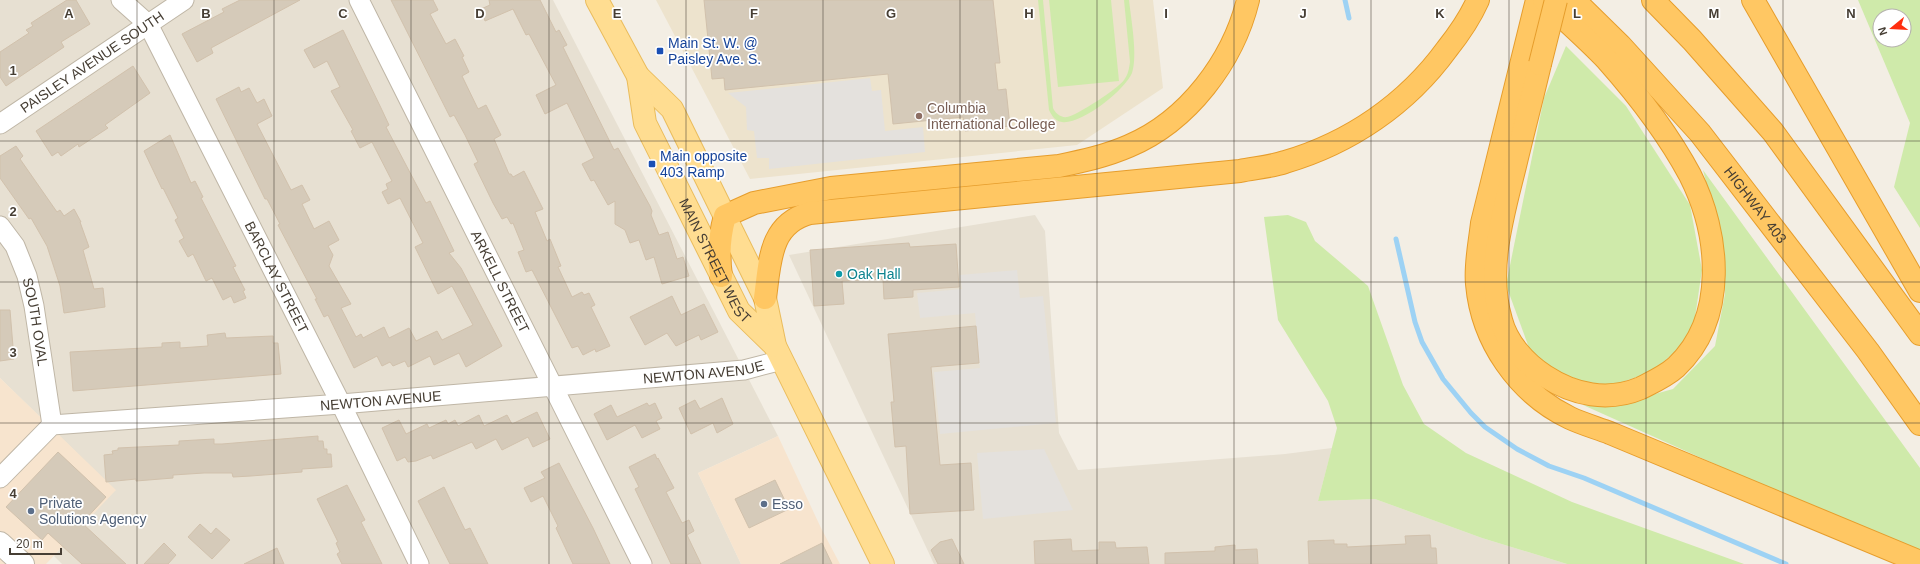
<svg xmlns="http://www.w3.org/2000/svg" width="1920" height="564" font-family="Helvetica,sans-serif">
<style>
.residential{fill:#e7e0d2}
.commercial{fill:#f7e4ce}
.education{fill:#ede3cd}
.green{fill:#cfeaaa;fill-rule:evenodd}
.parking{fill:#e4e1dd}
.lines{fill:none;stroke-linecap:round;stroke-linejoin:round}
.stream{stroke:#9dd2f4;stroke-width:5}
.building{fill:#d5cab9;stroke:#d1c1ac}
.minor-casing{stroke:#bfb6a6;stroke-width:21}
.tertiary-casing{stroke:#bfb6a6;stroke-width:24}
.primary-casing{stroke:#eabc5c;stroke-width:24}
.motorway-casing{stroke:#e69d2c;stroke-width:24}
.minor{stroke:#fff;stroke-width:19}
.tertiary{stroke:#fff;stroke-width:22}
.primary{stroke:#ffdd91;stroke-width:22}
.motorway{stroke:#ffc763;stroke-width:22}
.motorway-bridge-casing{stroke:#e69d2c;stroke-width:24;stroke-linecap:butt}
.motorway-bridge{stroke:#ffc763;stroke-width:22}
.grid{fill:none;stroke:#463e34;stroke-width:1;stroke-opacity:0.55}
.transit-dot{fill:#1a4fb4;stroke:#fff;stroke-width:1.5}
.education-dot{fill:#8d6e63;stroke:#fff;stroke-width:1.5}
.culture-dot{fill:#0f9aa8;stroke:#fff;stroke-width:1.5}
.service-dot{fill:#5c6f8a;stroke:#fff;stroke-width:1.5}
.labels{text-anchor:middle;stroke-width:3.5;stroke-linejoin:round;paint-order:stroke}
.transit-label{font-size:14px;fill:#164399;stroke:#fff;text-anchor:start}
.street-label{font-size:14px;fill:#463e34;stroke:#fff}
.education-label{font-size:14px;fill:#785e54;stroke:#fff;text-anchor:start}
.culture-label{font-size:14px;fill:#0d838f;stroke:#fff;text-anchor:start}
.service-label{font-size:14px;fill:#4e5e75;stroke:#fff;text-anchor:start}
.grid-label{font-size:13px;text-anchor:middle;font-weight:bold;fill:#463e34;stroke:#fff;stroke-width:3.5;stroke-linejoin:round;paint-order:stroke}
</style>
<rect width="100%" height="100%" fill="#f3eee4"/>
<g class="residential">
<path d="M0 0H553L778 436 698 473 741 564H62L54 556 115 490 0 378Z"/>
<path d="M1035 215 1045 231 1059 433 1078 470 1285 454 1332 448 1318 501 1375 499 1482 538 1567 564H934L789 255Z"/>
</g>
<g class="commercial">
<path d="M0 378 116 490 46 564H0Z"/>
<path d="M778 436 821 528 840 564H741L698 473Z"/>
</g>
<path class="education" d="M656 0H1153L1163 88 1077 145 750 179Z"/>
<g class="green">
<path d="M1038 0H1043L1053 108C1055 113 1061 118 1067 117 1076 116 1119 88 1124 80 1128 75 1129 69 1130 62L1124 0H1129C1131 19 1138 56 1132 73 1125 90 1081 125 1062 122 1055 121 1052 116 1049 110Z"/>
<path d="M1049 0H1111L1119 81 1058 87Z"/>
<path d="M1858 0H1920V228L1894 187 1910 123ZM1880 16H1904V40H1880Z"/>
<path d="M1566 46 1626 106 1690 205 1702 270 1694 324 1678 349 1652 372 1613 385 1585 382 1558 372 1532 356 1506 285 1544 98Z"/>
<path d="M1703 170 1920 468V556L1583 405 1608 407 1673 389 1715 346 1725 294 1722 245Z"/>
<path d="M1288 215 1306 222 1315 241 1368 286 1403 385 1424 424 1466 453 1572 502 1744 564H1567L1482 538 1375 499 1318 501 1337 428 1328 401 1278 320 1264 217Z"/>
</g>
<g class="parking">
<path d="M870 78 872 91 881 90 885 131 923 127 925 152 769 169V158H757L754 131 747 130 746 107 728 93Z"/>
<path d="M1017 270 1020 298 1043 296 1056 423 940 434 934 372 980 368 975 313 920 318 917 293 962 289 960 275Z"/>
<path d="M1044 449 1073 510 983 519 977 453Z"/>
</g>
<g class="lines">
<g class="stream">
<path d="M1345 0 1349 18"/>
<path d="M1396 239 1415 322 1422 342 1443 379 1471 413 1485 427 1517 449 1549 466 1584 478 1786 564"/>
</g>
</g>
<g class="building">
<path d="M67 0H76L90 24 61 42 64 47 6 86 0 77V52L29 33 26 30 33 26 31 23Z"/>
<path d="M240 0H300L211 48 213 53 197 62 182 34 224 12 222 9Z"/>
<path d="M391 0H433L438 10 430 14 446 44 455 39 464 56 462 57 469 72 462 76 478 109 486 105 501 135 494 139 509 174H511L513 177 524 171 543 209 535 212 547 241 550 239 561 266 558 267 572 297 582 292 584 295 589 293 595 305 591 307 610 346 596 352 595 349 583 355 578 346 572 348 532 270 526 272 518 252 524 250 513 223 511 224 507 217 502 219 493 203 474 164 478 162 465 135 454 115 450 117Z"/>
<path d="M489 0H540L556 32 559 30 567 45 563 47 614 150 618 148 650 206 652 211 651 215 659 235 668 232 677 259 683 257 689 276 662 284 654 257 646 260 639 240 630 243 625 230 615 224V201L608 205 594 180 591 181 582 164 594 158 567 103 545 114 536 95 556 85 529 34 526 35 513 9 485 21 481 9 490 5Z"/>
<path d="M704 0H993L1000 63H995L998 90 1006 89 1010 126 965 131 963 117 893 124 888 74 725 90 724 78 712 79Z"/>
<path d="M343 30 381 108 389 125 386 127 426 203 430 201 454 251 449 253 461 268 502 346 466 367 459 353 434 365 430 356 408 367 405 361 393 366 390 362 382 366 377 356 354 368 328 315 324 317 315 299H317L278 225 280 224 267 199H265L216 99 239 87 241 92 249 88 257 103 264 99 272 116 257 124 291 190 302 185 310 200 302 204 314 229 329 221 339 240 328 246 333 255 329 266 351 304 341 308 356 337 361 334 363 338 384 327 389 338 409 328 416 341 437 331 442 340 473 325 452 286 438 294 415 247 423 243 400 198 388 204 382 192 388 189 386 184 392 181 372 142 360 148 351 131 353 130 331 91 340 87 327 61 314 68 304 50Z"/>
<path d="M133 66 150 93 105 125 108 128 79 147 78 144 61 156 58 152 52 156 36 131Z"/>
<path d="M170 135 191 183 195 181 203 197 201 198 236 266 233 267 245 290 243 291 246 298 234 303 231 296 223 300 212 278 206 281 193 254 188 257 179 241 184 238 175 220 178 218 163 188 162 189 144 151Z"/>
<path d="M16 146 23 156 20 159 57 212 60 210 64 216 74 209 81 222H80L89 247 83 250 94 289 103 288 105 307 64 313 60 286 47 246 31 218 29 219 0 178V156Z"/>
<path d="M909 243 910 247 956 244 959 287 913 290V297L884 299 883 279 842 281 844 304 814 306 810 250Z"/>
<path d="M672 296 681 315 704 304 718 332 701 340 699 335 676 346 667 333 645 345 630 317Z"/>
<path d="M0 310H10L14 359 0 361Z"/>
<path d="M976 326 979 363 931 367 940 465 971 463 974 510 910 514 906 446 895 447 891 402H894L888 334Z"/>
<path d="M225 333 226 338 273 336V343H278L281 374 73 391 70 352 162 347V343L180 342V348L208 346 207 335Z"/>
<path d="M722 398 733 424 717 433 713 423 691 434 679 408 695 400 700 409Z"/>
<path d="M647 403 649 406 655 403 662 418 656 421 660 429 642 438 635 425 607 440 594 414 611 405 617 417Z"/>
<path d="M537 412 550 439 533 447 528 437 502 450 496 439 476 449 472 442 433 459 431 455 416 461 408 462 405 457 397 461 382 428 399 420 406 434 427 424 429 428 446 420 448 424 455 420 458 426 479 415 484 426 507 415 512 424Z"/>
<path d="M318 436V441H323L324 449H327V454H331L332 467 302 469V472L251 476 233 477 232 473H204L173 475V478L136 481V479L106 482 104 455 113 454 112 451 118 450V448L179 445V441L214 439V444H222Z"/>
<path d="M58 452 106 497 82 523 126 564H82L48 533 42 540 6 507Z"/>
<path d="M655 454 657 459 658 458 674 488 666 492 682 523 689 520 694 531 687 535 701 564H671L635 489 639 487 629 467Z"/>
<path d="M559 463 593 528 610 564H573L556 528 558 526 543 496 531 502 524 488 545 478 541 472Z"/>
<path d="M775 480 789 509 749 528 735 499Z"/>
<path d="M347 485 365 520 361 522 382 564H342L337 554 340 552 336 543 338 542 317 499Z"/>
<path d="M444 487 465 530 470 528 488 564H450L418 501Z"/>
<path d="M200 524 211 534 216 528 230 540 212 559 188 537Z"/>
<path d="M1430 535 1431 548H1436L1437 564H1309L1308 541 1334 540V544H1347V547L1406 544 1405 536Z"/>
<path d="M952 539 964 564H938L931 550 940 542Z"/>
<path d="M1071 539 1072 551 1099 550V542H1115L1116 548 1147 547 1149 564H1035L1034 541Z"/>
<path d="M164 543 176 555 168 564H144Z"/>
<path d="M822 543 832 564H780Z"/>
<path d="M1235 545V550L1257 549 1258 564H1165V553L1215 551V547Z"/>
<path d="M277 548 284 564H244Z"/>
</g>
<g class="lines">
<defs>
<g id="minor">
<path id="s1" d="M121 0 148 24 341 404 419 564"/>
<path id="s2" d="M359 0 642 564"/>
<path id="s3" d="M0 124 184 0"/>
<path id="s4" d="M0 226 15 246 27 276 34 306 52 425"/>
<path id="s5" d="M0 478 52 425 341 404 744 370 782 360"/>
</g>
<path id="tertiary" d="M0 543 23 564"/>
<g id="primary">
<path d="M597 0 638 76 672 109 765 298 775 346 883 564"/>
<path id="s6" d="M638 76 645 123 739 311 775 346"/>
</g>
<g id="motorway">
<path d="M1537 0 1482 223C1480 242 1475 264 1477 284 1482 341 1518 393 1570 418 1583 424 1597 428 1610 433L1920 562"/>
<path id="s7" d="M1574 0 1620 45 1700 133 1868 351 1920 424"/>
<path d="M1653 0 1692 40 1773 132 1920 334"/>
<path d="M1753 0 1920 291"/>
<path d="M1540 64C1532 98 1523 132 1515 166 1503 215 1486 269 1501 320 1507 343 1525 363 1545 376 1574 395 1608 402 1641 388 1653 382 1666 376 1676 367 1728 318 1720 234 1690 175 1668 134 1638 95 1607 60 1587 39 1565 20 1544 0"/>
<path d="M721 276C718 255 719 237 725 216L754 203 831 188 1059 166C1083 161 1106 156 1129 146 1188 121 1233 61 1248 0"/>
<path d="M765 298C770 262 769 224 810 213L1240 171C1255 168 1270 167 1285 162 1350 143 1407 104 1447 49 1459 34 1470 18 1478 0"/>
</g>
</defs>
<use href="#minor" class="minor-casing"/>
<use href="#tertiary" class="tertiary-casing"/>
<use href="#primary" class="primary-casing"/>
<use href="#motorway" class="motorway-casing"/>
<use href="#minor" class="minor"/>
<use href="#tertiary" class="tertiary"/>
<use href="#primary" class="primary"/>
<use href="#motorway" class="motorway"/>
<defs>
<path id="motorway-bridge" d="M1540 64 1556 0"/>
</defs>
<use href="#motorway-bridge" class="motorway-bridge-casing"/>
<use href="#motorway-bridge" class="motorway-bridge"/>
</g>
<path class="grid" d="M137 0V564M274 0V564M411 0V564M549 0V564M686 0V564M823 0V564M960 0V564M1097 0V564M1234 0V564M1371 0V564M1509 0V564M1646 0V564M1783 0V564M0 141H1920M0 282H1920M0 423H1920"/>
<g class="transit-dot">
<rect x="656" y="47" width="8" height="8" rx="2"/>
<rect x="648" y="160" width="8" height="8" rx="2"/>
</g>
<circle class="education-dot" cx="919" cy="116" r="4"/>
<circle class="culture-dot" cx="839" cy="274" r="4"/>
<g class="service-dot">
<circle cx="764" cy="504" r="4"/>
<circle cx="31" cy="511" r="4"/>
</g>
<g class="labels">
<g class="transit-label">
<text x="668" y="48">Main St. W. @<tspan x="668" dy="16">Paisley Ave. S.</tspan></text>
<text x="660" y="161">Main opposite<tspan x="660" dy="16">403 Ramp</tspan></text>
</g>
<g class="street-label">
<text dy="5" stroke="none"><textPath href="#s3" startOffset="111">PAISLEY AVENUE SOUTH</textPath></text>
<text dy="5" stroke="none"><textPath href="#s7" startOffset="274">HIGHWAY 403</textPath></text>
<text dy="5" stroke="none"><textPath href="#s6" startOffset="202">MAIN STREET WEST</textPath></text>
<text dy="5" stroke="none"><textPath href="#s1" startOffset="320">BARCLAY STREET</textPath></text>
<text dy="5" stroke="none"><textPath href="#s2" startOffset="315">ARKELL STREET</textPath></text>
<text dy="5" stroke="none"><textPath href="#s4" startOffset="104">SOUTH OVAL</textPath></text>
<text dy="5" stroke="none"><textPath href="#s5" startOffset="728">NEWTON AVENUE</textPath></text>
<text dy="5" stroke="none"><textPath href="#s5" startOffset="404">NEWTON AVENUE</textPath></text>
</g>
<g class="education-label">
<text x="927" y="113">Columbia<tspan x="927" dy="16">International College</tspan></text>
</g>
<g class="culture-label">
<text x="847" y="279">Oak Hall</text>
</g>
<g class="service-label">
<text x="39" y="508">Private<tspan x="39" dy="16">Solutions Agency</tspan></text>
<text x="772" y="509">Esso</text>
</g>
</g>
<g class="grid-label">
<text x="69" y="18">A</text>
<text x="206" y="18">B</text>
<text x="343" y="18">C</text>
<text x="480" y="18">D</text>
<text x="617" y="18">E</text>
<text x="754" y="18">F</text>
<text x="891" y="18">G</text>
<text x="1029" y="18">H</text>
<text x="1166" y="18">I</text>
<text x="1303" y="18">J</text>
<text x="1440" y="18">K</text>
<text x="1577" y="18">L</text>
<text x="1714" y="18">M</text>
<text x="1851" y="18">N</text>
<text x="13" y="75">1</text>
<text x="13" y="216">2</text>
<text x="13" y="357">3</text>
<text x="13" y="498">4</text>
</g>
<g transform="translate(1892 28) rotate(252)"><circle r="19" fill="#ffffff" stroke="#b5b2ae"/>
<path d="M0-3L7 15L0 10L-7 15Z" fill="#ff2e0f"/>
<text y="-6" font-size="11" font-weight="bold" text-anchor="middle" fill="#463e34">N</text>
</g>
<path d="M10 548v6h51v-6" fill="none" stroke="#463e34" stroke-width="2"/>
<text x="16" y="548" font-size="12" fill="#463e34" stroke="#ffffff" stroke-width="3" paint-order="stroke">20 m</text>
</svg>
